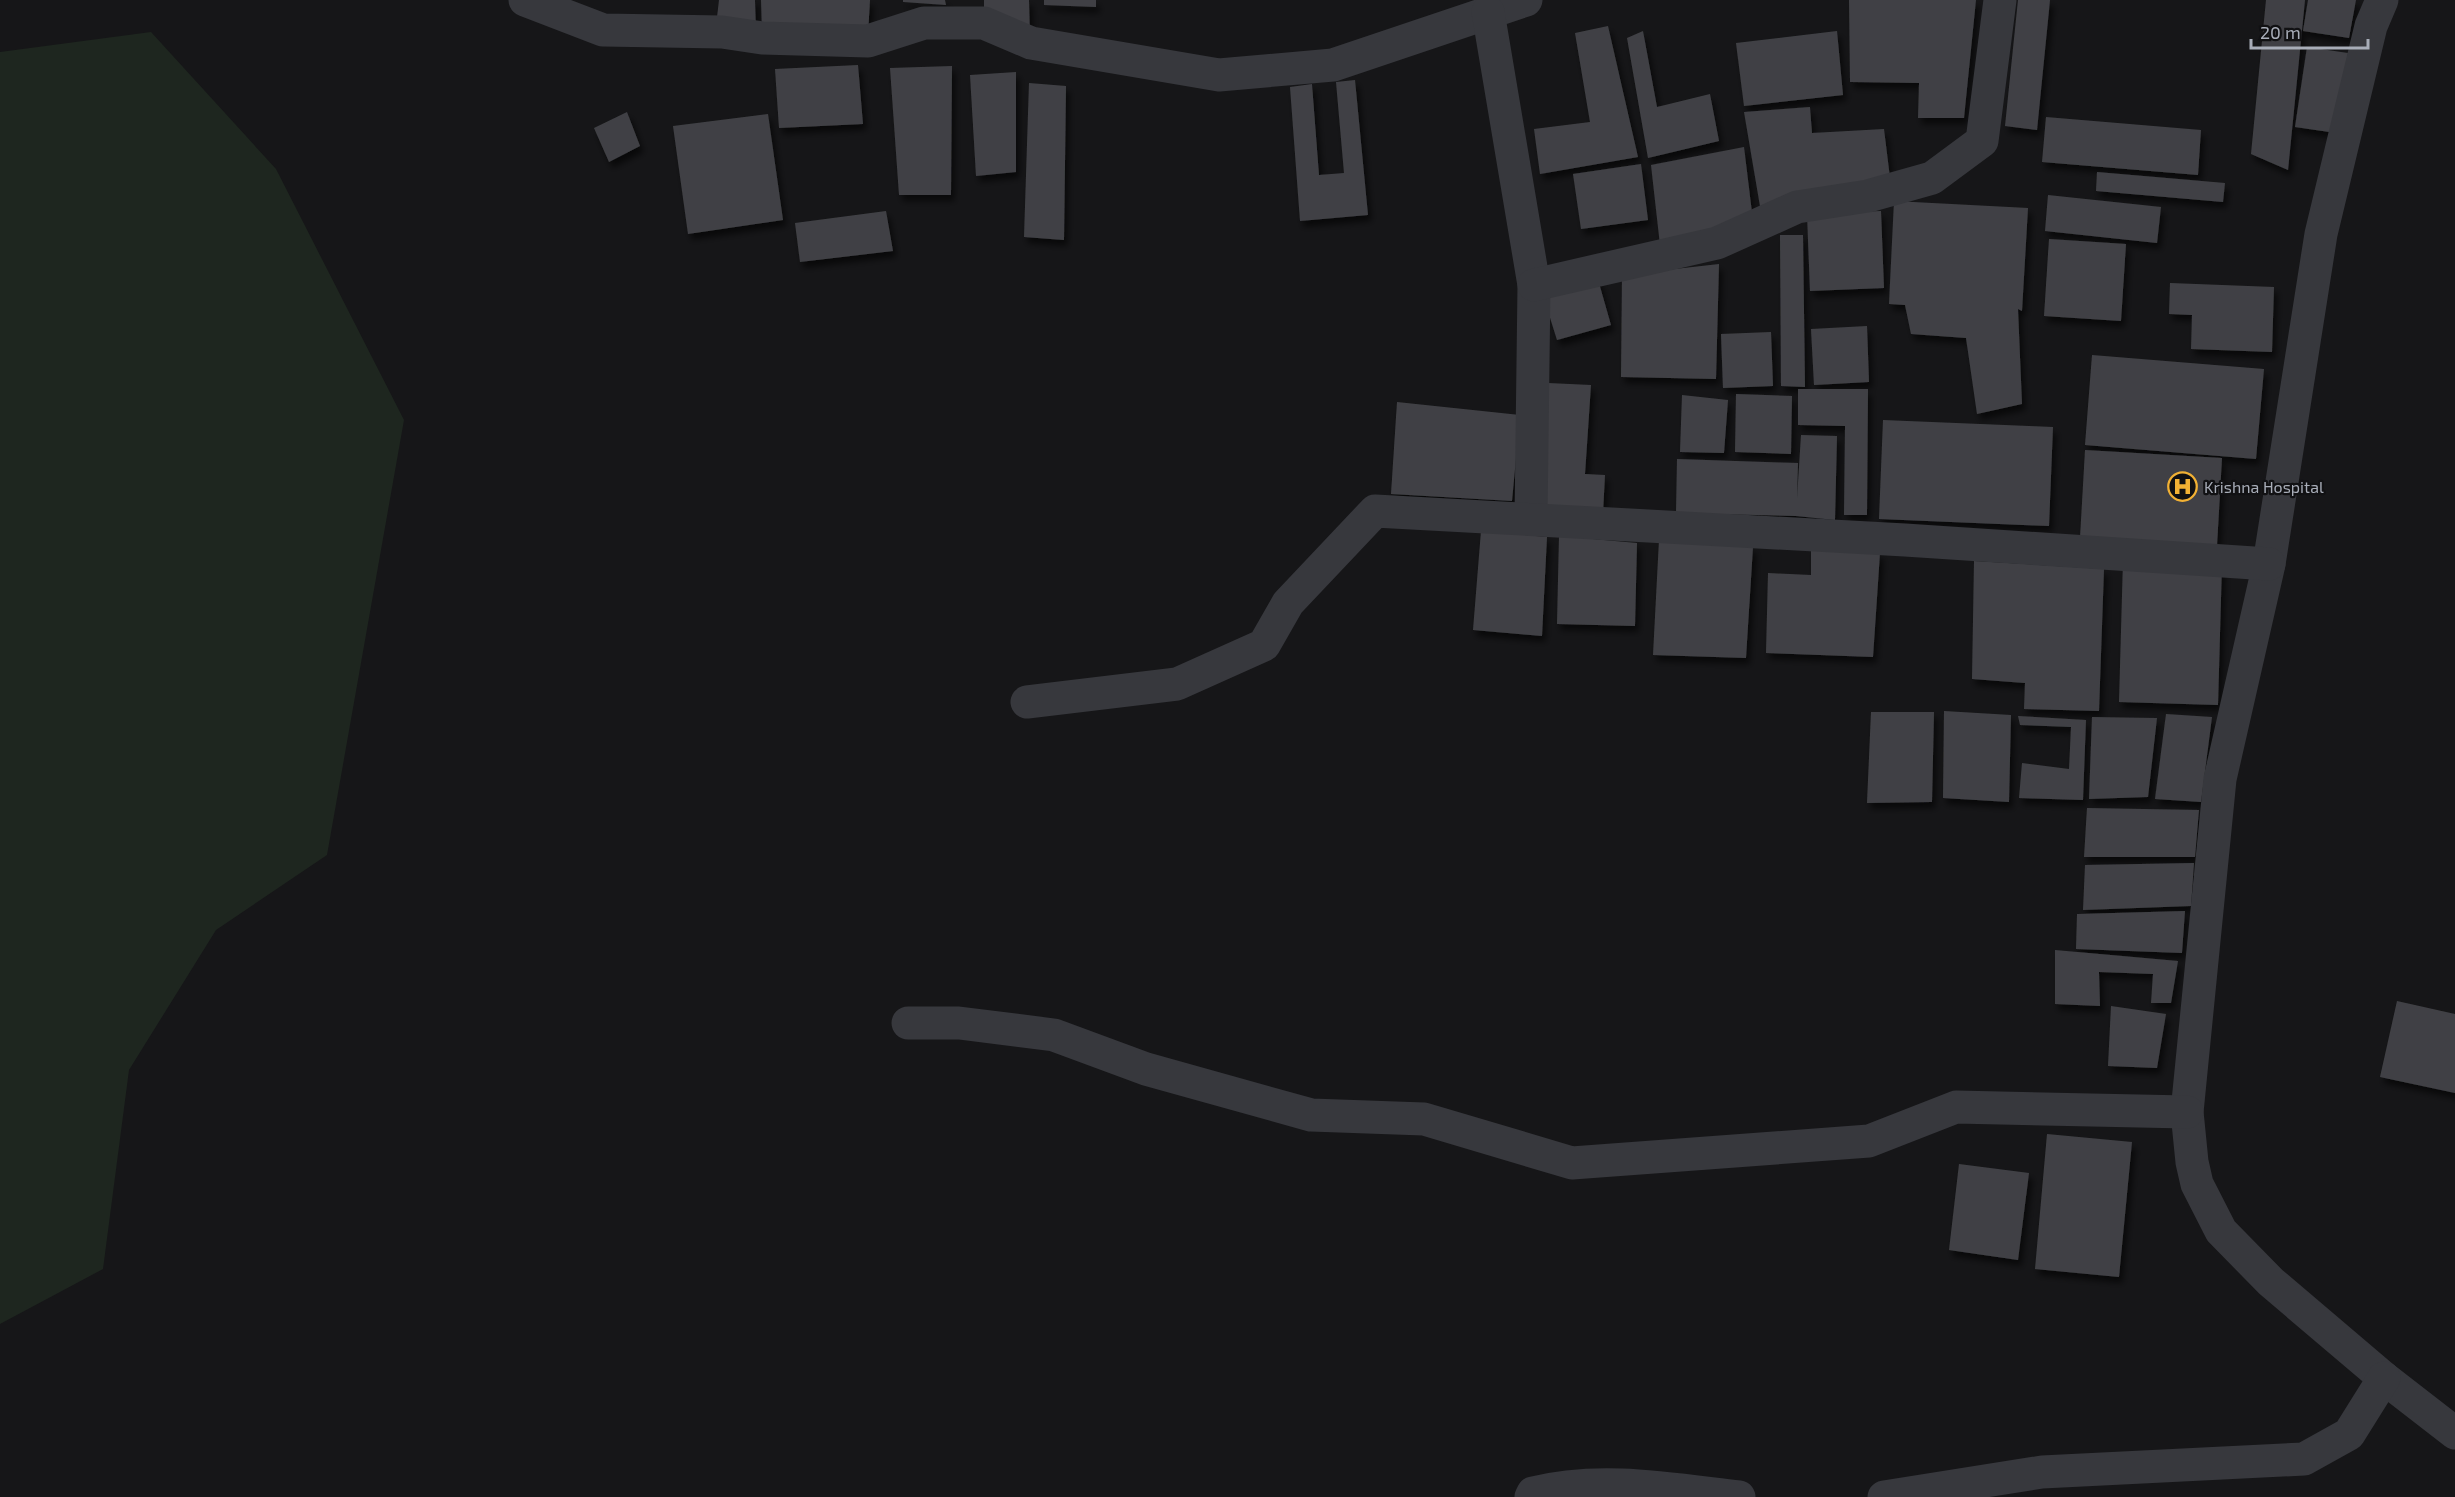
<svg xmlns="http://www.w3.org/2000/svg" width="2455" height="1497" font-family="'Exo 2',sans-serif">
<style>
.green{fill:#1e261f}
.building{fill:#404145;filter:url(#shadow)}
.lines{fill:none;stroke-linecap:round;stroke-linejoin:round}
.street{stroke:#37383d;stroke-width:33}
.labels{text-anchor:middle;stroke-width:4.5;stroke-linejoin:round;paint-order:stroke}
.poi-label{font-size:16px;fill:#a8adb8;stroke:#111113;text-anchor:start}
</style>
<defs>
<filter id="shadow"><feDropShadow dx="3.5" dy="6" stdDeviation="3" flood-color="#0009"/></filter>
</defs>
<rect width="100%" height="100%" fill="#161618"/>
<path class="green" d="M151 32 276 169 404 420 327 855 216 930 129 1070 103 1269 0 1324V52Z"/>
<g class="building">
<path d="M719 0H755L756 33 716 26Z"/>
<path d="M761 0H870L868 35 762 32Z"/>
<path d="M903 0H945L946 5 903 2Z"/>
<path d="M984 0H1029L1030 39 984 19Z"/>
<path d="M1044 0H1096V7L1044 5Z"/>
<path d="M1849 0H1976L1964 118H1918L1919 83 1850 82Z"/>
<path d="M2018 0H2050L2037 130 2005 126Z"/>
<path d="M2266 0H2305L2288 170 2251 154Z"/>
<path d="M2308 0H2356L2349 38 2303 31Z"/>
<path d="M1608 26 1638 157 1540 174 1534 129 1590 122 1575 33Z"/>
<path d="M1643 31 1657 107 1710 94 1719 141 1648 158 1627 38Z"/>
<path d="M1837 31 1843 95 1744 106 1736 43Z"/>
<path d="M2307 47 2348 53 2336 133 2295 127Z"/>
<path d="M858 65 863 124 779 128 775 69Z"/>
<path d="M952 66 951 195H899L890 68Z"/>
<path d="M1016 72V172L976 176 970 75Z"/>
<path d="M1355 80 1368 215 1300 221 1290 87 1312 84 1319 175 1344 173 1336 82Z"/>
<path d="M1029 83 1066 86 1064 240 1024 237Z"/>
<path d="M1810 107 1812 133 1884 129 1890 178 1761 212 1744 112Z"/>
<path d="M627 112 640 146 609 162 594 128Z"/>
<path d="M768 114 783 220 688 234 673 126Z"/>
<path d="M2046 117 2201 130 2198 175 2042 162Z"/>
<path d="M1744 147 1753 221 1660 245 1651 165Z"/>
<path d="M1641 164 1648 220 1581 229 1573 174Z"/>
<path d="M2097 172 2225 183 2223 202 2096 191Z"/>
<path d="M2048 195 2161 207 2157 243 2045 231Z"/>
<path d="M1894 201 2028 208 2022 311 2018 309 2022 404 1977 414 1966 338 1911 334 1905 305 1889 304Z"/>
<path d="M886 211 893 251 800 262 795 223Z"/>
<path d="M1881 211 1884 288 1810 291 1807 214Z"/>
<path d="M1780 235H1803L1805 387 1781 386Z"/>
<path d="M2049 239 2126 244 2121 321 2044 316Z"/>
<path d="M1719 264 1716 379 1621 377 1622 275Z"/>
<path d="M1597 276 1611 325 1557 340 1542 292Z"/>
<path d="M2170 283 2274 287 2272 352 2191 349 2192 315 2169 314Z"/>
<path d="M1867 326 1869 382 1814 385 1811 329Z"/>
<path d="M1771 332 1773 386 1723 388 1721 334Z"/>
<path d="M2092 355 2264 369 2256 459 2085 445Z"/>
<path d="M1548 383 1591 385 1585 474 1605 475 1603 513 1540 509Z"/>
<path d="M1798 389H1868L1867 515H1844L1845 426 1798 425Z"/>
<path d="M1736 394 1792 396 1791 454 1735 452Z"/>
<path d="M1682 395 1728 400 1724 453 1680 452Z"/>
<path d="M1397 402 1520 415 1512 501 1391 494Z"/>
<path d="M1883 420 2053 427 2049 526 1879 519Z"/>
<path d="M1801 435 1837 436 1835 520 1796 516 1676 513 1677 459 1798 463 1797 499Z"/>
<path d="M2085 450 2222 458 2217 546 2080 538Z"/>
<path d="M1481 531 1547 537 1542 636 1473 630Z"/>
<path d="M1559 536 1637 543 1635 626 1557 624Z"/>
<path d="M1659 540 1753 547 1746 658 1653 655Z"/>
<path d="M1811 548 1880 553 1873 657 1766 653 1768 573 1811 575Z"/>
<path d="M2123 560 2222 563 2218 705 2119 702Z"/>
<path d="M1974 561 2104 569 2099 711 2024 709 2025 683 1972 679Z"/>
<path d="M1944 711 2011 715 2009 802 1943 798Z"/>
<path d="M1871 712H1934L1932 802 1867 803Z"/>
<path d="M2166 714 2212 717 2201 802 2155 799Z"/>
<path d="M2018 716 2086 720 2083 800 2019 798 2022 763 2069 769 2071 727 2020 725Z"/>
<path d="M2092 717 2157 718 2148 797 2089 799Z"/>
<path d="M2087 808 2199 810 2195 857H2084Z"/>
<path d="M2194 863 2191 906 2083 910 2085 865Z"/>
<path d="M2185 911 2182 953 2076 949 2077 914Z"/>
<path d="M2055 950 2178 961 2171 1003H2151L2153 974 2099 972 2100 1006 2055 1004Z"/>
<path d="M2397 1001 2455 1014V1093L2380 1077Z"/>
<path d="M2111 1006 2166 1014 2157 1068 2108 1066Z"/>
<path d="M2047 1134 2132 1142 2119 1277 2035 1269Z"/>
<path d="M1959 1164 2029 1173 2018 1260 1949 1250Z"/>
</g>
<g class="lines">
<g class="street">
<path d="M525 0 603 30 722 32 762 38 868 41 924 23H984L1031 43 1219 75 1333 65 1526 0"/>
<path d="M2382 0 2371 26 2321 234 2269 564 2220 779 2187 1112 2192 1162 2197 1184 2221 1231 2271 1282 2384 1378 2455 1433"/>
<path d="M1488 12 1534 285 1531 518"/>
<path d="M1534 285 1717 243 1797 207 1868 196 1932 178 1982 141 2000 0"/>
<path d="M1027 702 1177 684 1264 645 1288 603 1375 511 1905 540 2269 564"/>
<path d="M908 1023H959L1054 1035 1146 1069 1311 1115 1424 1119 1572 1163 1869 1141 1956 1107 2187 1112"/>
<path d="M1531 1497 1533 1493C1600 1476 1671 1489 1739 1497"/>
<path d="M1884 1497 2042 1472 2304 1459 2349 1434 2384 1378"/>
</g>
</g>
<defs>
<symbol id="hospital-ring" viewBox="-11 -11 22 22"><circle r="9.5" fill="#111113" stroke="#f2b134" stroke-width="1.5"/><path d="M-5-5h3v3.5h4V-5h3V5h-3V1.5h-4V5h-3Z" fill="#f2b134"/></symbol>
</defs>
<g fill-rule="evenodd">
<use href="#hospital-ring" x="2166" y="470" width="33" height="33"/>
</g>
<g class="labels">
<g class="poi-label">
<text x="2204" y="493">Krishna Hospital</text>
</g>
</g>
<path d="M2251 39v9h117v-9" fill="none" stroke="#a8adb8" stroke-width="3"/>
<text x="2260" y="39" font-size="18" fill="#a8adb8" stroke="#111113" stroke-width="4.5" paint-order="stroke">20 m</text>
</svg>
